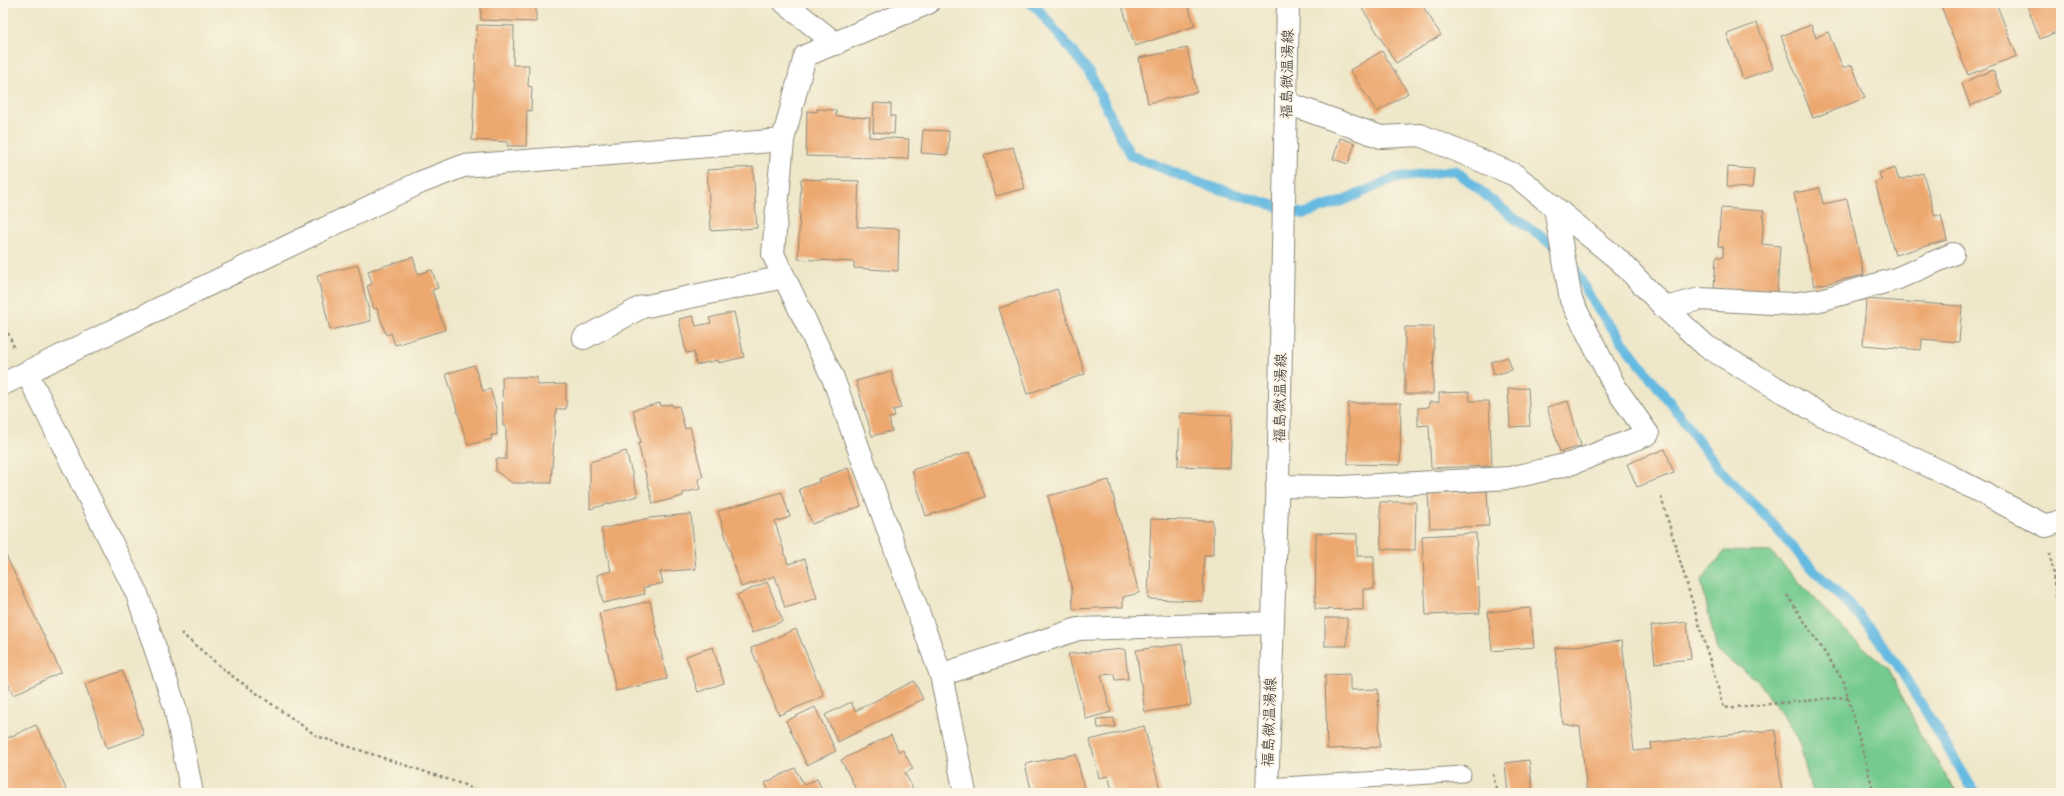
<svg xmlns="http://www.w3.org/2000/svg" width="2064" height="796" font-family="Itim,'Klee One',sans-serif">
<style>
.green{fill:#74ca8f;stroke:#507a5d}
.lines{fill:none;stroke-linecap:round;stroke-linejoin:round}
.stream{stroke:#65bae1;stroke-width:10}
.building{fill:#eda870}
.service-casing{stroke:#8c897a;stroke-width:17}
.minor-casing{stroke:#8c897a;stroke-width:24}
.secondary-casing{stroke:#8c897a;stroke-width:24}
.path{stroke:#8c897a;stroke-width:2.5;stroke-dasharray:3 3;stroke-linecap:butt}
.service{stroke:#fff;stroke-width:15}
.minor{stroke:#fff;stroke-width:22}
.secondary{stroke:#fff;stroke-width:22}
.labels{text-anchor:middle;stroke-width:4;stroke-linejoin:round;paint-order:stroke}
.street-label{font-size:15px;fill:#2b2b2b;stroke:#fcf5e5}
</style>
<rect width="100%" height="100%" fill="#fcf5e5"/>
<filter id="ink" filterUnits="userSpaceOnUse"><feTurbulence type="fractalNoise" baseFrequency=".025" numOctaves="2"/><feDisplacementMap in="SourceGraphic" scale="8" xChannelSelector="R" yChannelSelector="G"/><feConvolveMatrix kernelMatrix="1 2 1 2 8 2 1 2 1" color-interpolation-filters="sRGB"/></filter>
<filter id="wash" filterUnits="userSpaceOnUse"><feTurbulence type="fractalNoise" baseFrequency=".012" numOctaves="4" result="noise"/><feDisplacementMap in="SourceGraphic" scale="16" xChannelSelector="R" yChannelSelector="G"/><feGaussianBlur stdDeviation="0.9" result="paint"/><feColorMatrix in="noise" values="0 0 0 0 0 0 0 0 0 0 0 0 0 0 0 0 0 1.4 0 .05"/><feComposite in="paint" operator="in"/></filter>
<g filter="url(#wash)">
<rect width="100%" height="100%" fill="#eee7c9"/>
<path class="green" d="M1725 551 1771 552 1848 634 1889 669 1924 742 1958 793H1812L1798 738 1759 682 1717 651 1701 580Z"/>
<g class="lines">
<g class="stream">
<path d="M1030 3 1037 8 1089 72 1130 155 1202 184 1303 214 1343 201 1394 178 1455 170 1515 219 1561 250"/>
<path d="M1572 264 1595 306 1675 409 1720 470 1764 514 1802 558 1859 615 1897 664 1975 793"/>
</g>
</g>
<g id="blocks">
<g class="building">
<path d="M481 3H536V22L481 20Z"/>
<path d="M1121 3H1187L1195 26 1135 46Z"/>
<path d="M1359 3H1421L1441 35 1396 63Z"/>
<path d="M1949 3H1996L2017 56 1968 75 1941 6Z"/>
<path d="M2026 3H2061V30L2040 39Z"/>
<path d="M1757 23 1773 68 1743 79 1727 34Z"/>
<path d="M477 25 514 26 513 65H529L528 86 532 87 531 111 527 110 526 146H507L508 142 472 140Z"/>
<path d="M1811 25 1816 37 1828 32 1843 68 1852 65 1865 98 1813 118 1781 36Z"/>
<path d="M1187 48 1197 92 1148 103 1139 58Z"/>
<path d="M1382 51 1408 93 1377 112 1350 70Z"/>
<path d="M1993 70 2002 93 1970 106 1962 83Z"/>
<path d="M874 103 891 104V116H895L894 134 873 132Z"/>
<path d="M817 109 836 110V116L870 118 869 137 909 139 908 159 806 156 807 111 817 112Z"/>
<path d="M923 130 949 131 948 155 921 153Z"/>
<path d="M1340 138 1355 143 1348 164 1333 159Z"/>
<path d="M1013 147 1025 188 996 196 984 155Z"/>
<path d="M753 167 757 228 711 231 707 170Z"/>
<path d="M1728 167 1754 169 1752 188 1727 187Z"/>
<path d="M1895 168 1899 180 1923 173 1935 216 1941 215 1947 240 1895 255 1875 182 1882 180 1879 173Z"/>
<path d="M801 179 859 181 857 227 899 229 898 271 854 268V262L798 259Z"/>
<path d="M1820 188 1823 204 1847 199 1864 275 1814 286 1794 193Z"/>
<path d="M1721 208 1764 211 1762 244 1780 246 1777 293 1714 288 1716 257H1723V247L1718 246Z"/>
<path d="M413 257 418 274 432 270 438 288 432 290 445 330 395 345 391 333 386 335 377 308 374 309 367 286 372 284 368 271Z"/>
<path d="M358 265 371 321 330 330 317 275Z"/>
<path d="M1057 289 1085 374 1027 394 999 308Z"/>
<path d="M1866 299 1962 306 1959 342 1922 339 1921 350 1863 345Z"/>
<path d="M734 312 744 357 719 363 718 360 696 365 694 352 686 353 679 319 693 316 696 326 711 323 709 318Z"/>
<path d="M1405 327H1434L1433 394H1405Z"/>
<path d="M1508 357 1512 370 1494 375 1491 362Z"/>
<path d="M474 365 483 391 490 389 496 408 497 435H491L492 439 468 445 446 374Z"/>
<path d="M891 371 901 408 893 410 895 417 889 418 892 431 872 436 856 381Z"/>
<path d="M502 377H537V385L566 384V409H556L551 483H512L496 471V459H506V426H503Z"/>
<path d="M1528 388 1530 426 1510 427 1508 389Z"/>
<path d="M1469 392 1470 401H1489L1492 466 1431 468 1429 425 1418 426V408L1429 407V402H1439V393Z"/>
<path d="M1568 401 1581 446 1560 452 1547 407Z"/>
<path d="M660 403 661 406 672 404 673 407 679 406 685 429 690 427 703 477 698 479 700 489 683 493V496L653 504 638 443H641L633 410Z"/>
<path d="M1348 403H1401L1400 465 1348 464Z"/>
<path d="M1180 413 1232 415 1230 468 1178 466Z"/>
<path d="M1665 449 1674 473 1637 487 1627 464Z"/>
<path d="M626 451 638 496 590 509V462Z"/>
<path d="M970 452 985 497 926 516 912 470Z"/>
<path d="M848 468 861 506 812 524 799 489 819 482 818 479Z"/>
<path d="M1109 480 1139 593 1123 597V607L1073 609 1072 589 1048 496Z"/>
<path d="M1487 491 1489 526 1430 528 1428 494Z"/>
<path d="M782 492 790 517 775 522 788 564 805 559 817 598 785 608 775 576 741 587 718 511Z"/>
<path d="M1380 502H1416L1415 550 1381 549Z"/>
<path d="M691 514 696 569 660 572 663 583 643 588 645 594 603 603 597 575 611 571 601 529 649 518Z"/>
<path d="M1151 519 1213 521V555H1204L1203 601 1148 599Z"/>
<path d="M1316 533 1357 534V556H1374V589H1363V610L1315 609Z"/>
<path d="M1476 533 1480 613 1426 615 1422 536Z"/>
<path d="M3 549 61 672 13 695 3 672Z"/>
<path d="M767 582 783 621 752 633 737 595Z"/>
<path d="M650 601 667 679 616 691 599 613Z"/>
<path d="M1530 608 1534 647 1492 651 1488 612Z"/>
<rect x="1325" y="618" width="22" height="28"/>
<path d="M1687 622 1691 659 1655 663 1651 626Z"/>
<path d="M796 629 824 696 779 715 751 648Z"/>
<path d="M1622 641 1634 751 1652 749 1651 743 1775 730 1782 793H1587L1580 727 1563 724 1555 648Z"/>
<path d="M1182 644 1191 705 1145 712 1136 650Z"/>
<path d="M713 647 724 683 698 692 686 656Z"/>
<path d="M1125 649 1128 679 1115 680 1114 674 1101 675 1111 712 1086 719 1068 654Z"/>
<path d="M122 671 144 735 107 748 85 684Z"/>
<path d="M1350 674V690L1378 689 1380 747 1327 749 1325 675Z"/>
<path d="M914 681 923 699 838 742 825 715 851 702 855 711Z"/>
<path d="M815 707 836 751 807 765 786 721Z"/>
<path d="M1114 718 1115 727 1098 728 1097 719Z"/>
<path d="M36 725 68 793H3V740Z"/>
<path d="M1144 726 1161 793H1113L1108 776 1099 778 1090 740Z"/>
<path d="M891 735 899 752 903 750 913 769 905 773 915 793H858L841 760Z"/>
<path d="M1076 754 1085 793H1020L1031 789 1025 764Z"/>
<path d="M1529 760 1533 793H1508L1505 763Z"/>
<path d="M795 768 804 785 817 779 824 793H770L765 783Z"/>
</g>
</g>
</g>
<g filter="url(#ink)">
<use href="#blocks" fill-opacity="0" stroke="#8c897a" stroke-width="1"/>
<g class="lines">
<defs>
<path id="service" d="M1267 786 1463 774"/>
<g id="minor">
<path d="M785 3 836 44"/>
<path d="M928 3 805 56 783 140 773 254 833 378 941 675 965 793"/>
<path d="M1287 103 1381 137 1420 135 1515 175 1620 261 1665 308 1706 346 1820 414 1948 475 2046 526 2061 521"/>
<path d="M1665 308 1700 299 1792 304 1820 300 1896 279 1953 254"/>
<path d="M584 338 642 307 784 277"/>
<path d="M27 373 137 594 175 707 192 793"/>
<path d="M3 384 419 183 463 166 783 140"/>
<path d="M1277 486 1341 487 1510 478 1573 463 1648 434 1615 387 1571 300 1555 208"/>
<path d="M941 675 1078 629 1272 623"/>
</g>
<path id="secondary" d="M1267 793 1279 445 1288 3"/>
</defs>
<use href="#service" class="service-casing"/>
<use href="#minor" class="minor-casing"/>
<use href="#secondary" class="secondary-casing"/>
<g class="path">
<path d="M3 322 14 347"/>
<path d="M1661 497 1724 708 1848 697"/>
<path d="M2050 553 2061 632"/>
<path d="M1787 595 1844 682 1874 793"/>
<path d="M181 633 228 673 317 736 462 784 482 793"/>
<path d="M1493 774 1497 793"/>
</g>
<use href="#service" class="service"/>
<use href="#minor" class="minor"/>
<use href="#secondary" class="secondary"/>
</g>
</g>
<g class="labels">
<g class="street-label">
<text transform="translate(1287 74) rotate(-89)" y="5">福島微温湯線</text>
<text transform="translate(1280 398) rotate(-89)" y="5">福島微温湯線</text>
<text transform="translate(1269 722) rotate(-88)" y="5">福島微温湯線</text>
</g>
</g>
<rect width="2064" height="796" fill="none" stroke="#fcf5e5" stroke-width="16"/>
</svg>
